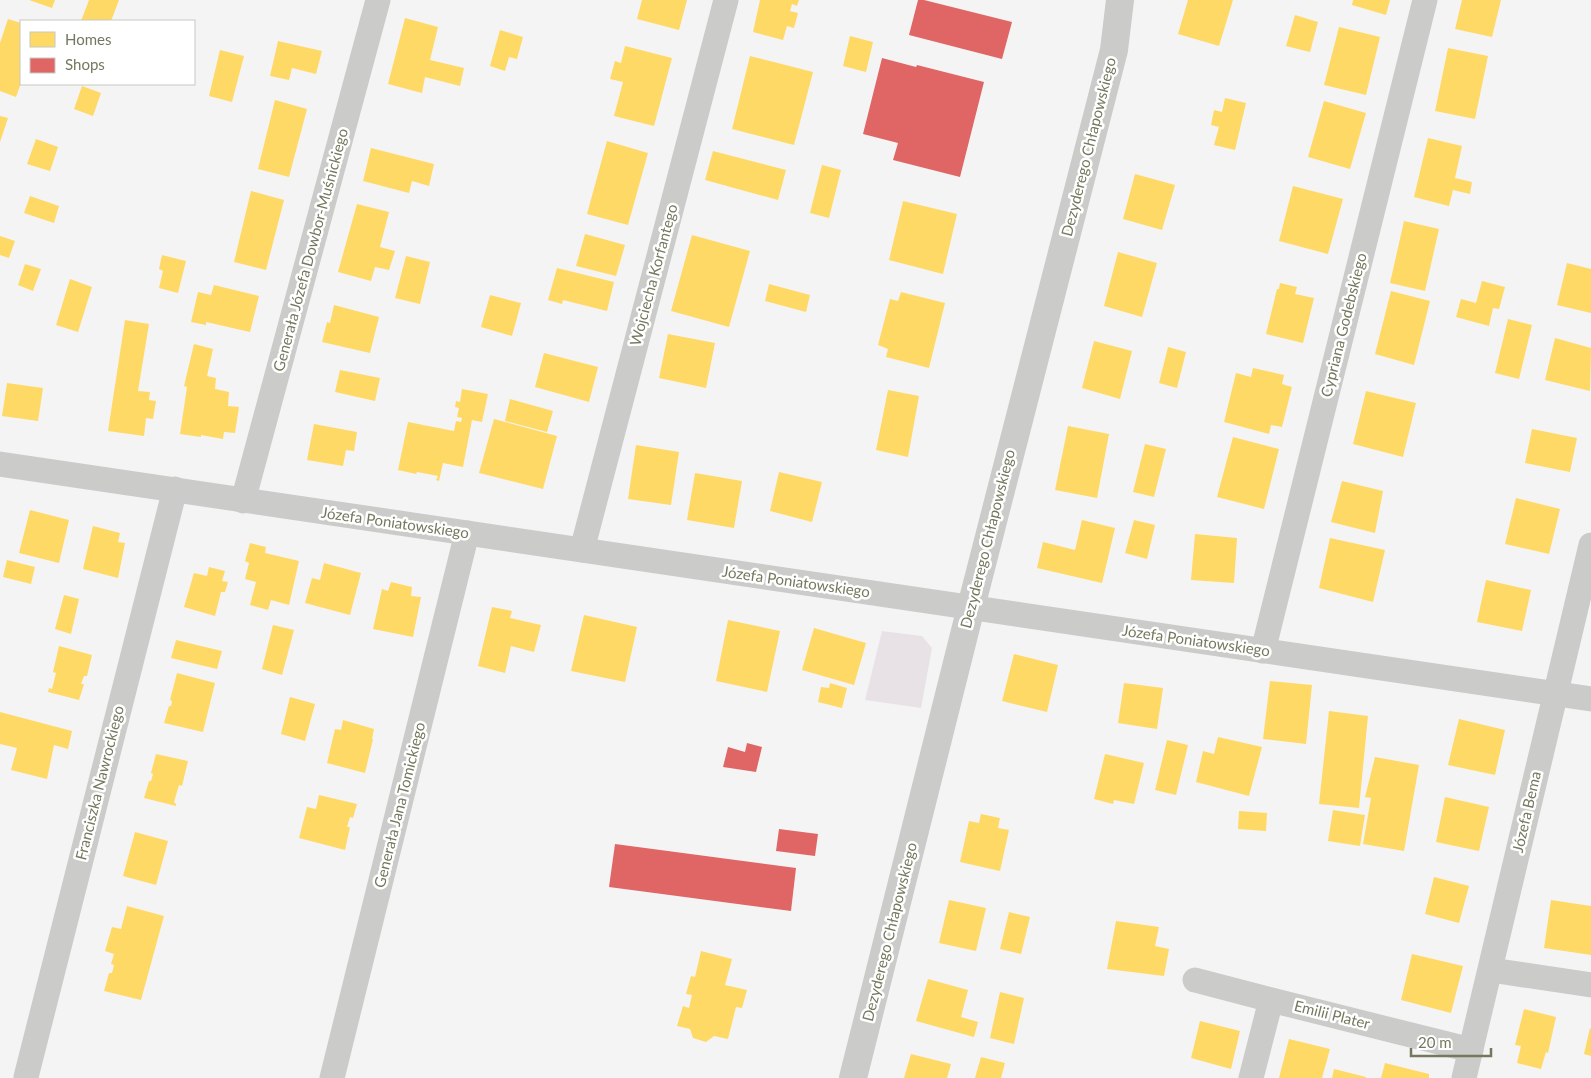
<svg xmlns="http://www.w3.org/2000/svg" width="1591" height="1078" font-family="Lato,sans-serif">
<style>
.green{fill:#e8e2e7}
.homes{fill:#ffd966}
.shops{fill:#e06666}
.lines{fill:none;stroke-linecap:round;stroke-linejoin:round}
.minor{stroke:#cbccca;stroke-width:25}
.tertiary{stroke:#cbccca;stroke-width:28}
.labels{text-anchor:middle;stroke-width:5;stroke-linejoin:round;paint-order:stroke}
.street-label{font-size:15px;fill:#75785e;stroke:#fff}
</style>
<rect width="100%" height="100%" fill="#f5f4f5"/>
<path class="green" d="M882 631 922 636 932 648 921 708 865 700Z"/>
<g class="homes">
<path d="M29 0H55L52 8Z"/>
<path d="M89 0H119L111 21H81Z"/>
<path d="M642 0H687L679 30 637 19Z"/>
<path d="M760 0H799L797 6 792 4 790 11 798 13 794 28 787 26 783 40 753 32Z"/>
<path d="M1188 0H1233L1219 46 1178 34Z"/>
<path d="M1353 0H1390L1386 15 1352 5Z"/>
<path d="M1462 0H1501L1492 37 1455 29Z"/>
<path d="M1295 15 1318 22 1310 52 1286 46Z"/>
<path d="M405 18 438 27 430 60 464 68 460 86 425 77 422 93 388 84Z"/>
<path d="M8 19 21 23V83L16 97 0 91V43Z"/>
<path d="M1339 27 1380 37 1366 95 1324 85Z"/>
<path d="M500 30 523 37 517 59 509 57 505 71 490 66Z"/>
<path d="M850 36 873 42 866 72 843 66Z"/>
<path d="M278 41 322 51 316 74 292 68 289 80 270 76Z"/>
<path d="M625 46 672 58 654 126 614 116 623 82 610 79 615 61 621 63Z"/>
<path d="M1448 48 1488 56 1475 119 1435 111Z"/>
<path d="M220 50 244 56 232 102 209 96Z"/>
<path d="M750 56 813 72 794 145 732 129Z"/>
<path d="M82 86 101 93 93 116 74 109Z"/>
<path d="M1225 98 1246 103 1235 150 1214 145 1219 127 1211 125 1214 110 1222 112Z"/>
<path d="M275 100 307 109 289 177 258 169Z"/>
<path d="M1324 101 1366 113 1350 169 1308 157Z"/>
<path d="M0 116 8 118 0 142Z"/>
<path d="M1428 138 1462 146 1455 178 1472 182 1470 194 1453 190 1449 206 1414 197Z"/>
<path d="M36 139 58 147 50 171 27 164Z"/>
<path d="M607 141 648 153 628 225 587 214Z"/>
<path d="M371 148 434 164 429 186 412 181 409 193 363 181Z"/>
<path d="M713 151 786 170 778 200 705 180Z"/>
<path d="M822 165 841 170 829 218 810 213Z"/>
<path d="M1135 174 1175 185 1162 230 1123 219Z"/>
<path d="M1293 186 1343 199 1328 254 1279 241Z"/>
<path d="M251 191 284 200 266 270 234 262Z"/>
<path d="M30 196 59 206 54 223 24 213Z"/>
<path d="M903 201 957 214 943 274 889 260Z"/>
<path d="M357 204 389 212 380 247 395 251 389 270 375 267 371 281 338 272Z"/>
<path d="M1404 221 1439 229 1425 291 1390 283Z"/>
<path d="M585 234 625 245 616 276 576 266Z"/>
<path d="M692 235 750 251 729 327 671 311Z"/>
<path d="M0 236 15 241 9 258 0 255Z"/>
<path d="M1118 252 1157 263 1142 317 1104 306Z"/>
<path d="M162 255 186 261 178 293 159 288 163 271 159 269Z"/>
<path d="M406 256 430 262 420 304 395 298Z"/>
<path d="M1567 263 1591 269V313L1557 305Z"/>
<path d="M25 264 41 269 33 291 18 285Z"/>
<path d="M557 268 614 282 607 311 563 300 562 304 548 300Z"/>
<path d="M70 279 92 287 78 332 56 325Z"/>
<path d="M1482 281 1505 287 1499 309 1493 308 1489 326 1456 317 1461 299 1476 303Z"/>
<path d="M1280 283 1297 287 1295 294 1314 298 1303 343 1266 334 1277 289H1279Z"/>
<path d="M769 284 810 295 806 312 765 301Z"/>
<path d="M214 285 259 296 250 332 206 322V325L191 322 198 292 211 295Z"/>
<path d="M1391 291 1430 301 1414 365 1375 354Z"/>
<path d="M901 292 945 303 929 368 886 357 888 349 878 345 890 299 898 301Z"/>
<path d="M490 295 521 303 512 336 481 327Z"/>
<path d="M334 305 379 317 370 353 322 342 327 322 330 323Z"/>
<path d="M1508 319 1532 325 1519 379 1495 373Z"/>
<path d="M125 320 149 324 138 391 150 392 149 400 156 401 153 419 146 418 144 436 108 431Z"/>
<path d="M668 334 715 343 706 388 659 378Z"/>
<path d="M1555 338 1591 348 1590 391 1545 380Z"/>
<path d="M1094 341 1132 351 1120 399 1082 388Z"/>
<path d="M194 344 213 349 207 376 216 378 215 389 229 392 228 406 239 407 235 433 224 432 223 439 201 435V437L180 434 187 387 184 386Z"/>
<path d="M1168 347 1186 352 1177 388 1159 383Z"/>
<path d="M544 353 598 367 589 402 535 387Z"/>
<path d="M1253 368 1284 375 1282 384 1292 387 1282 427 1271 425 1269 434 1224 422 1236 373 1251 377Z"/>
<path d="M340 370 380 378 375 401 335 392Z"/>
<path d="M7 383 43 388 38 421 2 416Z"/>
<path d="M462 389 488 394 482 422 472 420 463 467 443 463 439 481 436 480 438 476 417 472 416 474 398 470 408 422 454 431 456 421 461 422 462 418 457 417 459 408 455 407 456 401 460 402Z"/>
<path d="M888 390 919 396 908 457 876 450Z"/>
<path d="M1366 391 1416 403 1403 457 1353 444Z"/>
<path d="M510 399 553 411 547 432 505 421Z"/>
<path d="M494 419 557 436 543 489 479 473Z"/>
<path d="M314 424 357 432 354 451 346 450 343 466 307 460Z"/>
<path d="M1068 426 1109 434 1097 498 1055 490Z"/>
<path d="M1532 429 1577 438 1570 472 1525 463Z"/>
<path d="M1233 437 1279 449 1264 509 1217 497Z"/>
<path d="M1145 444 1166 449 1154 497 1133 492Z"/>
<path d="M636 445 679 452 671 505 628 499Z"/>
<path d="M779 472 822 482 812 522 770 511Z"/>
<path d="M695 473 742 481 734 528 687 520Z"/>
<path d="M1342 481 1383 491 1375 533 1331 522Z"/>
<path d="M1516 498 1560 509 1549 554 1505 544Z"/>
<path d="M30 510 69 520 59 563 19 553Z"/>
<path d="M1082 520 1115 528 1102 583 1037 568 1043 542 1075 550Z"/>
<path d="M1134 520 1155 525 1147 559 1125 553Z"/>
<path d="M93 526 120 533 118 542 125 543 118 578 83 569Z"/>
<path d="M1195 534 1237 538 1234 583 1191 580Z"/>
<path d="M1330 538 1385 550 1373 602 1319 588Z"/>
<path d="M250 543 266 547 265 553 299 561 289 605 271 600 268 610 250 605 256 582 245 579 249 563 245 561Z"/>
<path d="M7 560 35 567 31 584 3 577Z"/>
<path d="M324 563 361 573 350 615 305 603 312 578 320 580Z"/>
<path d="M209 567 225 571 222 581 228 582 225 592H221L215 616 184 607 194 573 207 576Z"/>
<path d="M1486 580 1531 590 1522 631 1477 622Z"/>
<path d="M391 582 412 587 411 596 421 597 413 637 373 629 382 589 388 591Z"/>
<path d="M64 595 79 599 71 634 55 629Z"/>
<path d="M492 607 512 611 510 618 541 625 534 652 511 646 505 673 478 666Z"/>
<path d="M584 615 637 627 625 682 571 671Z"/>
<path d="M728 620 780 631 767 692 716 681Z"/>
<path d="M273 625 294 630 282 675 262 669Z"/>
<path d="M814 628 866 643 854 685 802 670Z"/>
<path d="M176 640 222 651 217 669 171 658Z"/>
<path d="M59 646 92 655 87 676H84L81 684H84L79 700 48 692 49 688 52 689 56 673 53 672Z"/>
<path d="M1014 654 1058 665 1047 712 1002 701Z"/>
<path d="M177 673 215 683 203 732 164 723 169 706H171L172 701 170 700Z"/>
<path d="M1270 681 1312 685 1306 744 1263 739Z"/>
<path d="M830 683 847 688 842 708 818 702 821 687 829 688Z"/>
<path d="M1124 683 1163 688 1157 729 1118 723Z"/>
<path d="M290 697 315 704 305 741 281 734Z"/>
<path d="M1329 711 1368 716 1359 808 1319 804Z"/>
<path d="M0 712 72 731 68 749 54 745 47 779 11 770 17 748 0 744Z"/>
<path d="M1459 719 1505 730 1495 775 1448 765Z"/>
<path d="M343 720 374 729 372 739H373L365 773 327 763 335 729 341 730Z"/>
<path d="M1218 737 1262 747 1249 796 1196 782 1203 751 1214 754Z"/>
<path d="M1167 740 1188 745 1176 795 1155 790Z"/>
<path d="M156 754 188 761 182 786 179 785 174 802 176 804V806L144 798 149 781H151L153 774 151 773Z"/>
<path d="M1105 754 1144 763 1134 804 1114 800 1113 804 1094 799Z"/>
<path d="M1375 757 1419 765 1404 851 1363 844 1371 798 1365 797Z"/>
<path d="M319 795 357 804 353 818 350 817 347 827H350L345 850 299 838 307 807 316 809Z"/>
<path d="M1445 797 1489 807 1479 851 1436 842Z"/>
<path d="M1333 810 1365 815 1360 846 1328 841Z"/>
<path d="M1239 811 1267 813 1266 831 1238 829Z"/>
<path d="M981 814 1000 818 998 828 1009 830 1000 871 960 862 969 821 979 823Z"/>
<path d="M135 832 168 841 156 885 123 876Z"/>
<path d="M1434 877 1469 886 1459 923 1425 914Z"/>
<path d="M949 900 986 908 976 951 939 943Z"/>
<path d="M1551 900 1591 906V955L1544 948Z"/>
<path d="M127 906 164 916 141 1000 104 991 109 973H112L114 965 111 964 114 954 105 951 112 927 121 929Z"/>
<path d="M1009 912 1030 917 1021 954 1000 949Z"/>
<path d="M1116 921 1159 927 1155 946 1169 949 1164 976 1107 969Z"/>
<path d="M701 951 732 959 725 985 747 990 742 1008 736 1007 728 1039 714 1036 706 1042 693 1038 690 1029 677 1026 683 1006 689 1008 692 995 686 994 691 976 695 977Z"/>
<path d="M1412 954 1463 966 1451 1013 1401 1000Z"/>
<path d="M928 979 968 990 961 1017 978 1022 974 1037 916 1021Z"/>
<path d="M1000 992 1024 998 1014 1044 990 1038Z"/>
<path d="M1524 1009 1556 1017 1548 1053 1546 1052 1541 1069 1517 1063 1521 1046 1515 1045Z"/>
<path d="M1200 1021 1240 1031 1231 1069 1191 1058Z"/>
<path d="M1590 1028 1591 1029V1056L1584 1054Z"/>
<path d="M1289 1039 1330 1049 1322 1078H1279Z"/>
<path d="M911 1054 951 1064 947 1078H904Z"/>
<path d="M981 1057 1005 1063 1001 1078H975Z"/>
<path d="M1385 1063 1429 1074V1078H1381Z"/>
<path d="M1334 1069 1366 1077V1078H1332Z"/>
</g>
<g class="shops">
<path d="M918 0H924L1012 22 1002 59 909 35Z"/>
<path d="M882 58 916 67 917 65 984 82 960 177 893 160 898 143 863 134Z"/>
<path d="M747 743 762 747 756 772 723 767 728 747 745 752Z"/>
<path d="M779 829 818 834 815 856 776 851Z"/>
<path d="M615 844 796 868 791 911 609 887Z"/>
</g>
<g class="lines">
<g class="minor">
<path d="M0 464 1591 699"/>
<path d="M243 501 378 0"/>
<path d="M582 550 726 0"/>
<path d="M1263 651 1425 0"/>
<path d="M1491 970 1591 985"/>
<path d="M1195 980 1271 1000"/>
<path d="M26 1077 175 489"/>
<path d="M332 1078 467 533"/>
<path d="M1251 1078 1271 1000 1471 1050"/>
<path d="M1464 1078 1591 545"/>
</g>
<path class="tertiary" d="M853 1078 971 607 1114 50 1120 0"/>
</g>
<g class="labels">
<g class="street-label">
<text transform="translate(1089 147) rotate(-76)" y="5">Dezyderego Chłapowskiego</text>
<text transform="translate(311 250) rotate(-75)" y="5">Generała Józefa Dowbor-Muśnickiego</text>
<text transform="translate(654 275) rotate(-75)" y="5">Wojciecha Korfantego</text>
<text transform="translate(1344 325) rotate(-76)" y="5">Cypriana Godebskiego</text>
<text transform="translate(395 523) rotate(8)" y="5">Józefa Poniatowskiego</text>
<text transform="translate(988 539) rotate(-76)" y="5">Dezyderego Chłapowskiego</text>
<text transform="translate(796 582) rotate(8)" y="5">Józefa Poniatowskiego</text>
<text transform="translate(1196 641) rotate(8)" y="5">Józefa Poniatowskiego</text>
<text transform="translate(100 783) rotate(-76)" y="5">Franciszka Nawrockiego</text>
<text transform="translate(400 805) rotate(-76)" y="5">Generała Jana Tomickiego</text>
<text transform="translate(1527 812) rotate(-77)" y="5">Józefa Bema</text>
<text transform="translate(890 932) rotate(-76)" y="5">Dezyderego Chłapowskiego</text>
<text transform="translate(1332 1015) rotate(14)" y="5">Emilii Plater</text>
</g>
</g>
<rect x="20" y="20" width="175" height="65" fill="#ffffff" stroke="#c8c9bf"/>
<rect x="30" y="32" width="25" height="15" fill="#ffd966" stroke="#c8c9bf"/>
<text x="65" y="45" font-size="15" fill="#75785e">Homes</text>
<rect x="30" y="58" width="25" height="15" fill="#e06666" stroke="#c8c9bf"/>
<text x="65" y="70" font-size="15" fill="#75785e">Shops</text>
<path d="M1411 1048v8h80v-8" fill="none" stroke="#75785e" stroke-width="2.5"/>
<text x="1418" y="1048" font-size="15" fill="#75785e" stroke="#ffffff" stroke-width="4" paint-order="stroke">20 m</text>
</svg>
